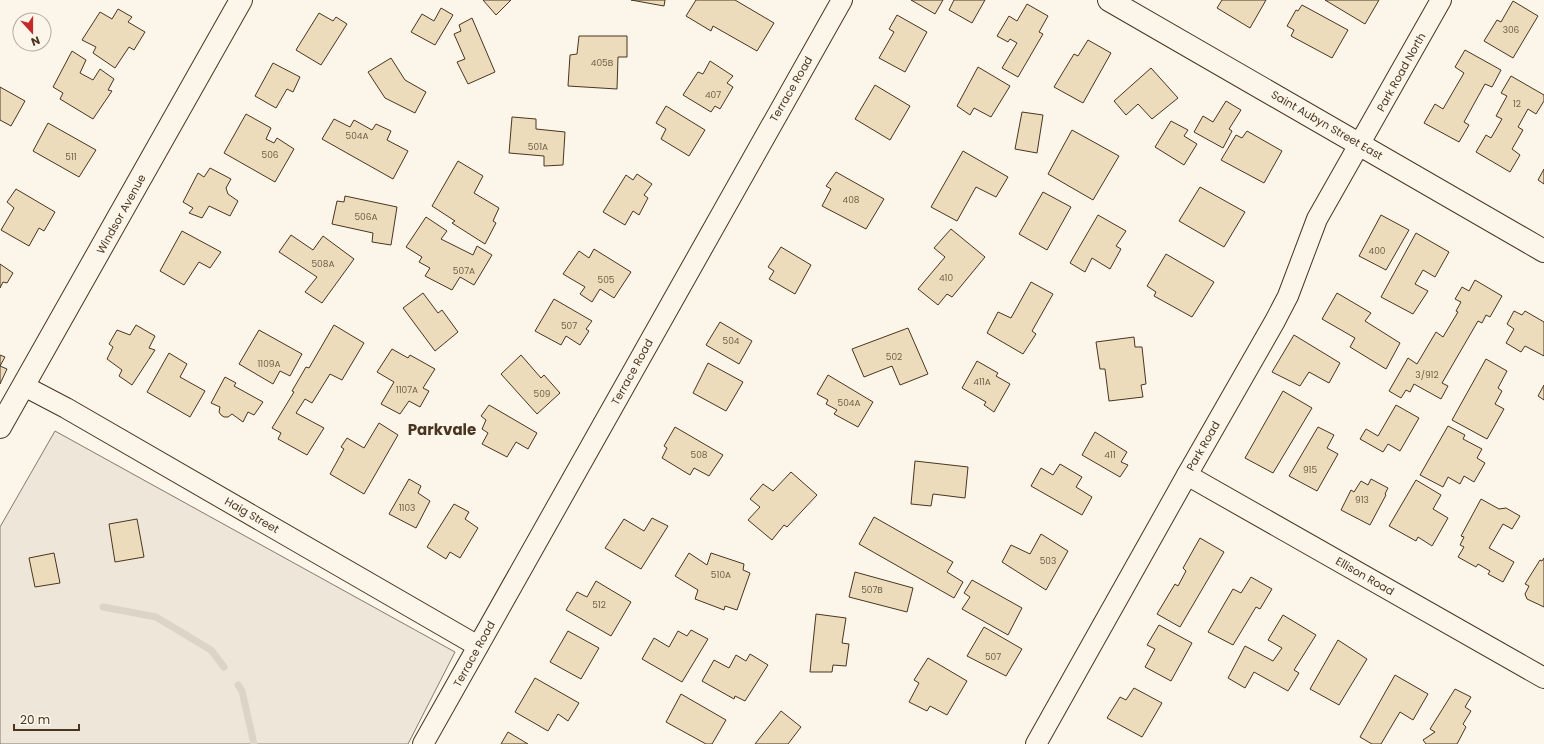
<svg xmlns="http://www.w3.org/2000/svg" width="1544" height="744" font-family="Poppins,sans-serif">
<style>
.green{fill:#ede6d9;stroke:#887966}
.lines{fill:none;stroke-linecap:round;stroke-linejoin:round}
.stream{stroke:#dcd4c6;stroke-width:7}
.building{fill:#ecdcbc;stroke:#4a3520}
.minor-casing{stroke:#4a3520;stroke-width:22}
.secondary-casing{stroke:#4a3520;stroke-width:24}
.minor{stroke:#fbf6e9;stroke-width:20}
.secondary{stroke:#fbf6e9;stroke-width:22}
.labels{text-anchor:middle;stroke-width:3;stroke-linejoin:round;paint-order:stroke}
.number-label{font-size:9px;fill:#725f47}
.street-label{font-size:11px;fill:#4a3520;stroke:#fbf6e9}
.district-label{font-size:15px;font-weight:bold;fill:#4a3520;stroke:#fbf6e9}
</style>
<rect width="100%" height="100%" fill="#fbf6e9"/>
<path class="green" d="M55 431 455 652 408 744H0V527Z"/>
<g class="lines">
<g class="stream">
<path d="M103 607 156 617 211 650 224 667"/>
<path d="M238 685 242 691 254 744"/>
</g>
</g>
<g class="building">
<path d="M483 0H511L496 15Z"/>
<path d="M631 0H665L664 6Z"/>
<path d="M696 0H735L774 23 757 51 713 26 711 31 686 16Z"/>
<path d="M911 0H943L935 14Z"/>
<path d="M954 0H985L972 23 949 10Z"/>
<path d="M1222 0H1266L1250 28 1217 8Z"/>
<path d="M1325 0H1379L1365 24Z"/>
<path d="M1513 1 1538 16 1513 58 1484 41 1497 20 1501 22Z"/>
<path d="M1027 4 1048 16 1039 32 1043 34 1018 77 1002 68 1017 43 1010 39 1008 42 997 36 1009 16 1017 21Z"/>
<path d="M1302 5 1348 30 1332 58 1291 36 1294 30 1287 26 1296 10 1298 11Z"/>
<path d="M441 8 453 15 435 45 411 32 422 14 434 21Z"/>
<path d="M118 9 132 17 128 22 145 32 134 50 129 47 115 68 93 53 96 47 82 40 100 12 112 19Z"/>
<path d="M319 13 333 21 336 17 347 24 321 65 296 50Z"/>
<path d="M897 15 927 32 905 72 879 58 894 32 889 29Z"/>
<path d="M472 18 495 72 468 84 457 62 465 59 454 34 461 31 459 25Z"/>
<path d="M579 36H627V57H618L617 89 568 86 570 55 577 54Z"/>
<path d="M1088 40 1111 53 1083 103 1054 87 1074 54 1078 56Z"/>
<path d="M1465 50 1501 70 1492 87 1485 84 1464 122 1469 125 1459 142 1424 123 1435 104 1443 109 1464 73 1455 67Z"/>
<path d="M72 51 86 60 80 73 93 80 100 69 114 79 108 90 112 91 93 119 60 99 63 93 53 87Z"/>
<path d="M391 58 405 80 426 92 415 113 385 98 368 72Z"/>
<path d="M710 61 733 76 727 83 733 87 720 109 715 106 711 112 683 95 698 72 703 74Z"/>
<path d="M273 63 300 77 293 92 287 89 276 108 255 96Z"/>
<path d="M978 67 1010 86 991 117 974 108 970 115 957 106Z"/>
<path d="M1151 68 1178 98 1152 119 1138 104 1126 115 1114 101Z"/>
<path d="M1511 76 1544 95V101L1536 114 1528 109 1518 127 1523 130 1512 149 1520 155 1510 172 1476 152 1486 135 1491 138 1502 119 1496 116 1507 96 1501 93Z"/>
<path d="M875 85 910 106 890 140 855 119Z"/>
<path d="M0 87 25 101 11 126 0 120Z"/>
<path d="M1226 101 1241 110 1229 129 1232 131 1223 148 1194 132 1203 116 1213 122Z"/>
<path d="M666 106 705 130 689 156 661 139 666 129 656 123Z"/>
<path d="M1022 112 1043 115 1037 153 1015 149Z"/>
<path d="M246 114 271 128 266 139 274 143 277 138 294 149 275 182 224 153Z"/>
<path d="M512 117 536 119V129L565 132 563 165 544 166V156L509 153Z"/>
<path d="M334 119 350 127 354 120 372 130 376 124 391 131 387 140 408 151 393 179 322 139Z"/>
<path d="M1171 121 1188 130 1184 136 1197 144 1184 165 1155 147Z"/>
<path d="M48 123 96 150 79 177 33 151Z"/>
<path d="M1072 130 1119 156 1093 200 1048 174Z"/>
<path d="M1247 131 1282 151 1264 183 1221 160 1236 135 1242 138Z"/>
<path d="M963 151 1008 177 996 197 976 187 957 221 931 207Z"/>
<path d="M458 161 483 176 474 193 499 208 493 221 496 223 485 244 452 223 455 221 432 206Z"/>
<path d="M210 168 231 179 226 188 228 194 238 201 230 216 209 206 202 218 189 213 193 208 183 202 198 173 204 177Z"/>
<path d="M1544 169V184L1538 180Z"/>
<path d="M836 172 884 199 866 229 822 206 831 189 826 186Z"/>
<path d="M637 174 652 184 644 195 648 198 639 215 633 211 625 225 603 212 626 175 633 180Z"/>
<path d="M1200 187 1245 212 1224 247 1179 221Z"/>
<path d="M16 189 55 212 44 231 39 228 29 246 1 230 14 208 7 202Z"/>
<path d="M1043 192 1071 207 1047 250 1019 234Z"/>
<path d="M345 196 397 207 391 245 372 242 373 233 332 224 337 201 344 202Z"/>
<path d="M1098 215 1126 231 1116 246 1121 249 1110 269 1092 258 1085 272 1070 263Z"/>
<path d="M1381 215 1409 230 1386 270 1359 256Z"/>
<path d="M426 217 447 231 441 239 473 255 477 246 492 255 474 285 460 277 452 290 425 276 430 268 419 262 422 257 406 247Z"/>
<path d="M951 229 985 257 952 297 947 294 938 305 918 289 945 257 934 248Z"/>
<path d="M182 231 221 252 210 268 199 262 184 285 160 271Z"/>
<path d="M1416 233 1449 252 1435 277 1423 270 1415 284 1428 291 1413 314 1381 297Z"/>
<path d="M291 235 313 250 323 236 354 259 322 303 305 292 317 277 279 252Z"/>
<path d="M781 247 811 265 795 294 769 279 774 271 768 267Z"/>
<path d="M594 249 631 272 614 298 600 289 592 302 580 294 585 287 563 274 579 251 589 258Z"/>
<path d="M1166 254 1214 282 1192 317 1154 296 1156 292 1147 286Z"/>
<path d="M0 264 13 273 7 283 3 282 0 288Z"/>
<path d="M1475 280 1502 296 1490 317 1486 315 1482 323 1478 321 1442 383 1448 386 1441 399 1414 384 1410 392 1406 390 1401 398 1389 391 1408 358 1417 364 1436 332 1443 337 1458 312 1456 311 1461 302 1455 299 1462 287 1469 291Z"/>
<path d="M1031 282 1053 294 1032 331 1036 334 1023 354 987 333 998 312 1011 318Z"/>
<path d="M423 293 438 313 442 310 458 332 435 351 403 308Z"/>
<path d="M1337 293 1371 313 1365 321 1400 343 1386 369 1350 347 1355 338 1322 319Z"/>
<path d="M554 299 592 321 586 329 589 331 580 345 566 336 561 345 535 331Z"/>
<path d="M1514 311 1522 315 1525 311 1544 322V356L1525 346 1521 352 1506 343 1514 329 1507 324Z"/>
<path d="M720 322 752 341 739 364 706 345Z"/>
<path d="M136 325 155 336 149 348 155 350 132 385 119 376 122 370 107 359 113 347 109 344 117 330 130 335Z"/>
<path d="M334 325 364 343 342 380 330 374 312 403 305 399 296 413 324 428 307 455 278 439 281 433 272 428 294 392 292 391 306 367 309 368Z"/>
<path d="M908 328 928 374 900 385 892 366 864 377 852 349Z"/>
<path d="M259 330 302 354 290 376 280 371 273 384 239 364Z"/>
<path d="M1294 335 1340 363 1329 383 1309 372 1300 386 1272 372Z"/>
<path d="M1134 337 1135 347H1142L1146 384 1141 385 1143 397 1109 401 1105 369H1100L1096 342Z"/>
<path d="M392 349 408 358 410 355 435 369 423 388 429 391 420 407 409 401 400 414 381 404 394 382 377 372Z"/>
<path d="M169 353 187 364 180 377 205 391 190 417 147 392Z"/>
<path d="M0 355 5 357 0 366 7 369 0 384Z"/>
<path d="M521 355 541 378 544 375 560 393 537 414 501 374Z"/>
<path d="M1486 359 1507 371 1498 388 1502 391 1495 404 1504 409 1487 439 1452 420Z"/>
<path d="M977 361 998 373 996 376 1010 384 994 412 984 405 986 402 962 388Z"/>
<path d="M708 363 743 382 726 411 693 393Z"/>
<path d="M828 375 873 402 858 427 834 414 837 410 826 404 828 400 817 394Z"/>
<path d="M225 377 236 383 234 386 263 402 254 415 248 412 243 422 232 414 228 417H224L221 415 219 412 220 407 211 403Z"/>
<path d="M1544 385V400L1538 396Z"/>
<path d="M1283 391 1312 408 1273 473 1245 458Z"/>
<path d="M489 405 537 433 528 449 516 442 507 457 482 444 488 433 482 429 486 420 481 416Z"/>
<path d="M1396 405 1419 418 1400 451 1388 444 1383 452 1360 439 1366 429 1378 436Z"/>
<path d="M379 423 398 435 364 494 330 474 344 449 341 447 347 438 364 448Z"/>
<path d="M1448 426 1465 435 1463 439 1482 449 1477 458 1485 463 1474 482 1464 476 1460 484 1448 477 1443 487 1420 475Z"/>
<path d="M675 427 723 455 709 476 694 468 690 475 662 458 667 448 664 446Z"/>
<path d="M1318 427 1334 435 1327 448 1338 454 1317 491 1289 476Z"/>
<path d="M1095 432 1127 452 1121 462 1128 465 1120 477 1082 455Z"/>
<path d="M915 461 968 467 965 498 933 494 931 506 911 504Z"/>
<path d="M1060 464 1082 477 1076 487 1092 497 1082 515 1031 486 1041 468 1053 475Z"/>
<path d="M791 472 817 495 787 527 784 525 772 540 748 520 760 507 750 499 763 484 773 491Z"/>
<path d="M409 479 421 486 418 493 430 501 416 528 389 514Z"/>
<path d="M1371 479 1388 488 1385 494 1386 495 1370 525 1341 510 1351 490 1354 492 1361 481 1368 485Z"/>
<path d="M1416 480 1441 495 1433 509 1448 518 1432 546 1418 537 1416 541 1389 526Z"/>
<path d="M1481 499 1499 509 1506 508 1520 516 1512 529 1503 524 1489 548 1514 562 1503 582 1488 574 1490 571 1478 564 1476 567 1458 557 1464 547 1460 545 1464 537 1461 536Z"/>
<path d="M454 504 469 512 465 519 478 528 460 558 450 552 446 559 427 547Z"/>
<path d="M874 517 953 562 947 572 963 582 954 598 859 544Z"/>
<path d="M652 518 668 526 641 569 605 548 624 519 644 531Z"/>
<path d="M137 519 144 557 115 562 109 524Z"/>
<path d="M1041 534 1068 551 1046 590 1002 562 1011 545 1030 554Z"/>
<path d="M1200 538 1224 552 1180 627 1157 614 1175 584 1178 586 1186 571 1183 568Z"/>
<path d="M54 553 60 583 35 587 29 558Z"/>
<path d="M689 553 707 565 711 553 744 564 743 570 750 573 737 610 725 606 724 610 695 599 698 590 675 576Z"/>
<path d="M1544 558V607L1527 599 1525 594 1529 586 1525 584 1540 560 1542 561Z"/>
<path d="M855 572 913 588 907 612 849 597Z"/>
<path d="M1251 577 1272 589 1260 609 1256 607 1233 645 1208 632 1233 589 1241 593Z"/>
<path d="M972 580 1022 608 1008 635 962 609 970 597 964 593Z"/>
<path d="M596 581 631 602 611 636 566 610 577 592 587 597Z"/>
<path d="M816 614 846 618 842 643 849 644 846 666 833 665 832 672H810Z"/>
<path d="M1283 615 1316 635 1294 670 1299 673 1288 691 1254 672 1245 688 1228 678 1245 646 1273 661 1282 648 1268 640Z"/>
<path d="M1159 625 1192 643 1171 681 1145 667 1155 649 1147 645Z"/>
<path d="M984 627 1022 649 1006 676 967 656Z"/>
<path d="M691 630 708 639 682 682 642 659 654 638 669 647 678 631 687 636Z"/>
<path d="M568 631 599 648 581 679 550 662Z"/>
<path d="M1338 640 1367 659 1339 705 1310 689Z"/>
<path d="M750 654 768 665 745 701 735 696 734 699 702 681 714 660 729 668 736 655 746 661Z"/>
<path d="M928 658 967 681 947 715 930 706 927 711 909 702 919 683 914 680Z"/>
<path d="M1395 675 1428 694 1413 720 1400 712 1381 744H1372L1360 737Z"/>
<path d="M535 678 579 703 568 721 558 714 548 731 515 712Z"/>
<path d="M1134 688 1162 703 1142 737 1107 718 1120 697 1126 700Z"/>
<path d="M1455 689 1471 697 1465 707 1471 711 1463 724 1466 727 1457 744H1426L1423 740 1435 732 1430 729Z"/>
<path d="M681 694 726 720 712 744H706L666 722Z"/>
<path d="M781 711 801 727 788 744H755Z"/>
<path d="M508 732 528 744H501Z"/>
</g>
<g class="lines">
<defs>
<g id="minor">
<path d="M24 386 66 408 478 646"/>
<path d="M1187 475 1544 678"/>
<path d="M423 744 842 0"/>
<path d="M1036 744 1187 475 1275 321 1288 296 1317 219 1441 0"/>
</g>
<g id="secondary">
<path d="M1109 0 1544 251"/>
<path d="M0 427 241 0"/>
</g>
</defs>
<use href="#minor" class="minor-casing"/>
<use href="#secondary" class="secondary-casing"/>
<use href="#minor" class="minor"/>
<use href="#secondary" class="secondary"/>
</g>
<g class="labels">
<g class="number-label">
<text x="1511" y="33">306</text>
<text x="602" y="66">405B</text>
<text x="713" y="98">407</text>
<text x="1517" y="107">12</text>
<text x="357" y="139">504A</text>
<text x="538" y="150">501A</text>
<text x="270" y="158">506</text>
<text x="71" y="160">511</text>
<text x="851" y="203">408</text>
<text x="366" y="220">506A</text>
<text x="1377" y="254">400</text>
<text x="323" y="267">508A</text>
<text x="464" y="274">507A</text>
<text x="946" y="281">410</text>
<text x="606" y="283">505</text>
<text x="569" y="329">507</text>
<text x="731" y="344">504</text>
<text x="894" y="360">502</text>
<text x="269" y="367">1109A</text>
<text x="1427" y="378">3/912</text>
<text x="982" y="385">411A</text>
<text x="407" y="393">1107A</text>
<text x="542" y="397">509</text>
<text x="849" y="406">504A</text>
<text x="699" y="458">508</text>
<text x="1110" y="458">411</text>
<text x="1310" y="473">915</text>
<text x="1362" y="503">913</text>
<text x="407" y="511">1103</text>
<text x="1048" y="564">503</text>
<text x="721" y="578">510A</text>
<text x="872" y="593">507B</text>
<text x="599" y="608">512</text>
<text x="993" y="660">507</text>
</g>
<g class="street-label">
<text transform="translate(1401 72) rotate(-61)" y="4">Park Road North</text>
<text transform="translate(791 89) rotate(-60)" y="4">Terrace Road</text>
<text transform="translate(1327 125) rotate(30)" y="4">Saint Aubyn Street East</text>
<text transform="translate(121 214) rotate(-61)" y="4">Windsor Avenue</text>
<text transform="translate(632 372) rotate(-61)" y="4">Terrace Road</text>
<text transform="translate(1203 446) rotate(-60)" y="4">Park Road</text>
<text transform="translate(252 515) rotate(30)" y="4">Haig Street</text>
<text transform="translate(1365 576) rotate(30)" y="4">Ellison Road</text>
<text transform="translate(474 654) rotate(-61)" y="4">Terrace Road</text>
</g>
<g class="district-label">
<text x="442" y="435">Parkvale</text>
</g>
</g>
<g transform="translate(32 32) rotate(159)"><circle r="19" fill="#fbf6e9" stroke="#b4a999"/>
<path d="M0-3L7 15L0 10L-7 15Z" fill="#c62828"/>
<text y="-6" font-size="11" font-weight="bold" text-anchor="middle" fill="#4a3520">N</text>
</g>
<path d="M14 724v6h65v-6" fill="none" stroke="#4a3520" stroke-width="2"/>
<text x="20" y="724" font-size="12" fill="#4a3520" stroke="#fbf6e9" stroke-width="3" paint-order="stroke">20 m</text>
</svg>
